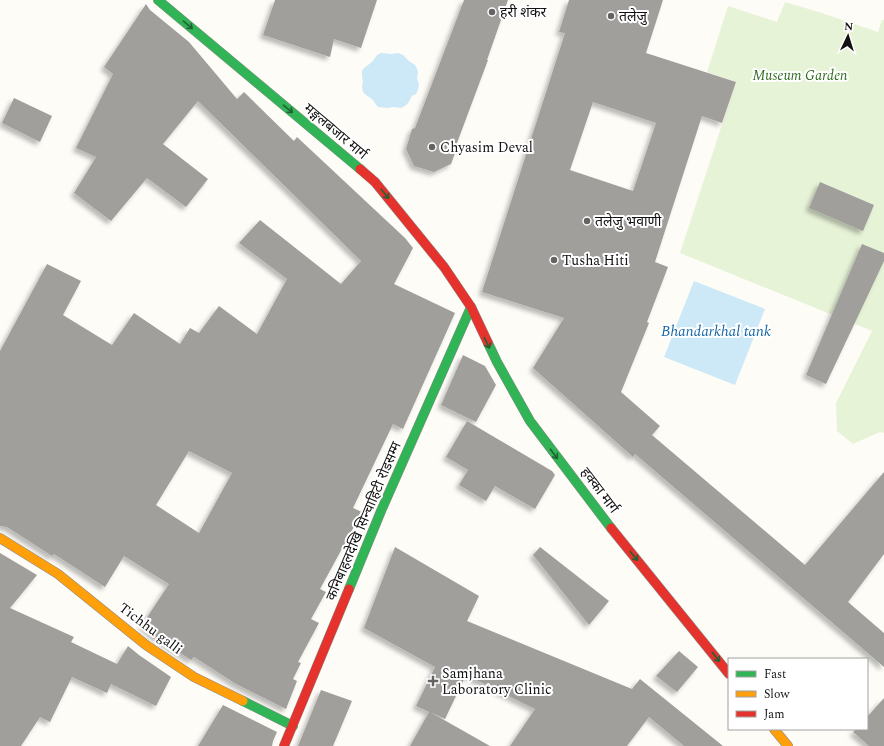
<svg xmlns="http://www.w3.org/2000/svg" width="884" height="746" font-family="Spectral,'Noto Sans Devanagari',serif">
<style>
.green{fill:#e7f3d7}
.water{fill:#cde8f7}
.building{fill:#a19f9c;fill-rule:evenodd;filter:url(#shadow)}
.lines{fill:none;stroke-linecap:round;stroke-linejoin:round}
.fast-casing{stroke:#8e8d8b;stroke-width:10}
.slow-casing{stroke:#8e8d8b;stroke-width:10}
.jam-casing{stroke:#8e8d8b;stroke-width:10}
.fast{stroke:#30b455;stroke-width:9}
.slow{stroke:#ff9f0a;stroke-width:9}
.jam{stroke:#e5322d;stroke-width:9}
.oneway{stroke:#206233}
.poi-dot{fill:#646362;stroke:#fff;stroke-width:1.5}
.labels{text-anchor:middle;stroke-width:4;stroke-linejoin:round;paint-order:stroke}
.poi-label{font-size:14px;fill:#111;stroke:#fff;text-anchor:start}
.park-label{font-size:14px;font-style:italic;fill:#2f6b1f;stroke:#fff}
.street-label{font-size:14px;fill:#111;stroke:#fff}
.water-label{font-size:15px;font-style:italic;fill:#1768a6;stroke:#fff}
</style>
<defs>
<filter id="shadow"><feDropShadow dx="-3.5" dy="3.5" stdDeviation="2" flood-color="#0004"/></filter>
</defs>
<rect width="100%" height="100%" fill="#fdfcf7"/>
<path class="green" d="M785 2 822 13 878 32 882 20H884V433L880 432 853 444 837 431 836 403 872 331 680 253 736 82 707 72 728 6 777 22Z"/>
<g class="water">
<path d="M381 53 391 54 398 53 403 55 409 61 415 65 417 69 418 73 417 78 419 85 418 90 416 94 412 96 408 103 405 106 401 108 394 107 387 108 378 107 372 99 366 95 363 92 362 87 363 81 362 76V71L364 68 372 62 377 55Z"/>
<path d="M694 281 765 309 735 385 664 357Z"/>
</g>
<g class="building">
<path d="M275 0H377L361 48 334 39 330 57 263 35Z"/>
<path d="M464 0H508L487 60H488L457 143 458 145 451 164 434 172 414 166 406 149 412 129 415 128Z"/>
<path d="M569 0H663L646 53 736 82 722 123 702 116 655 262 668 267 647 322 649 323 621 392 660 426 652 435 805 565 884 472V554L848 602 884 633V667L635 454 633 457 533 368 564 318 482 292 565 33 559 32ZM593 102 656 123 633 191 570 170Z"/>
<path d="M146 4 150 10 189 42 237 99 244 92 294 141 297 137 405 238 413 248 394 284 455 313 403 429 393 424 353 508 362 512 320 589 326 592 311 619 319 623 298 662 301 663 293 679 297 681 286 709 236 684 194 657 191 660 153 635 142 625 169 584 124 556 105 587 54 554 52 556 7 527 0 526V351L47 264 81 281 63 315 112 345 134 313 180 344 190 328 199 333 219 306 257 334 287 279 239 243 260 220 341 284 361 261 198 101 163 144 208 179 186 207 147 178 111 221 74 193 96 157 76 148 113 74 104 67ZM189 451 232 473 199 533 156 505Z"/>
<path d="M14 98 52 116 40 142 2 123Z"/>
<path d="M820 182 874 205 863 231 809 208Z"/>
<path d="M862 244 884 253V261L826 384 806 375Z"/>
<path d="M463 355 485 366 496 385 476 422 441 405Z"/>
<path d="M467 421 552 471 555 475 535 509 495 486 486 501 459 485 468 470 446 457Z"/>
<path d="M395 547 479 596 467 621 632 689 640 679 723 746H684L649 717 627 746H510L535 709 466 675 445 719 430 712 490 746H410L429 712 416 706 435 667 364 628Z"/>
<path d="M540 547 609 601 589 625 533 555Z"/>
<path d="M0 553 37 575 10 608 74 637 71 642 117 664 128 646 139 655 171 677 156 706 111 684 107 693 72 677 50 722 40 717 21 746H0Z"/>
<path d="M679 651 698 667 677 692 656 676Z"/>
<path d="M321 690 352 701 333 746H298Z"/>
<path d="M884 698V746H869L853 732 856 729H867V717Z"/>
<path d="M223 705 277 732 273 741 272 746H198Z"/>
</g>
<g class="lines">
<defs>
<g id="fast">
<path d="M158 0 360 169"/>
<path d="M488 343 497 362 530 421 611 528"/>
<path d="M349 589 381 511 471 307"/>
<path d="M243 701 293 726"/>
</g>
<g id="slow">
<path d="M0 538 58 574 146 645 194 677 243 701"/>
<path d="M774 729 788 746"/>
</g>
<g id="jam">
<path d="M360 169 375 182 444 267 471 307 488 343"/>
<path d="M611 528 729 674"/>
<path d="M284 746 349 589"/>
</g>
</defs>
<use href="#fast" class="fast-casing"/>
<use href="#slow" class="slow-casing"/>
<use href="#jam" class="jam-casing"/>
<use href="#fast" class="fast"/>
<use href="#slow" class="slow"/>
<use href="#jam" class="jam"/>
</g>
<defs><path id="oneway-shaft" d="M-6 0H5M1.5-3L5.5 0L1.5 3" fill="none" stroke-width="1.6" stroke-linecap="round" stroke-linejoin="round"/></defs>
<g class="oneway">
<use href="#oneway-shaft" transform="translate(188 25) rotate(40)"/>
<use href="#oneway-shaft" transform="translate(288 109) rotate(40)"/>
<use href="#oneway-shaft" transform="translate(385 194) rotate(51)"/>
<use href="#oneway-shaft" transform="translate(487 343) rotate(64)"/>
<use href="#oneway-shaft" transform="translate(554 454) rotate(53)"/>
<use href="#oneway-shaft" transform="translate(634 556) rotate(50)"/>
<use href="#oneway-shaft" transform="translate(716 657) rotate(51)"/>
</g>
<g class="poi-dot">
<circle cx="492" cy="12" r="4"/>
<circle cx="611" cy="16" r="4"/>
<circle cx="432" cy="147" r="4"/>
<circle cx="587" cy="221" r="4"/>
<circle cx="554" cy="260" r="4"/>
<path d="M431 675h4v4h4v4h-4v4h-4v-4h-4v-4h4z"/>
</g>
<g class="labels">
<g class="poi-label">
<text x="500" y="17">हरी शंकर</text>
<text x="619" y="21">तलेजु</text>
<text x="440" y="152">Chyasim Deval</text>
<text x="595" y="226">तलेजु भवाणी</text>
<text x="562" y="265">Tusha Hiti</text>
<text x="442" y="678">Samjhana<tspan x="442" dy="16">Laboratory Clinic</tspan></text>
</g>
<g class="park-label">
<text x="800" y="80">Museum Garden</text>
</g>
<g class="street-label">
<text transform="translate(336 131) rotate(40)" y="5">मङ्गलबजार मार्ग</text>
<text transform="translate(600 490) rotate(53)" y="5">हक्का मार्ग</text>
<text transform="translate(363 521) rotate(-67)" y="5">कनिबाहलदेखि सिन्चाहिटी रोडसम्म</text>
<text transform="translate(151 628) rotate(37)" y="5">Tichhu galli</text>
</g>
<g class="water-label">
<text x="716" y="336">Bhandarkhal tank</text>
</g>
</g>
<rect x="728" y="658" width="140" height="72" fill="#ffffff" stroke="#a0a0a0"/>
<rect x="736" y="671" width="20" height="6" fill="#30b455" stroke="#a0a0a0"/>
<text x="764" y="678" font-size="12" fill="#111111">Fast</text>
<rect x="736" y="691" width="20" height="6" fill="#ff9f0a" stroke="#a0a0a0"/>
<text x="764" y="698" font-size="12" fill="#111111">Slow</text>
<rect x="736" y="711" width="20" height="6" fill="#e5322d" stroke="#a0a0a0"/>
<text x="764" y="718" font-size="12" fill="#111111">Jam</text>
<g transform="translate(848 36) rotate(4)" stroke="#ffffff" stroke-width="3" paint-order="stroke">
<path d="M0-3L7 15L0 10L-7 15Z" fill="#111111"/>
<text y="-6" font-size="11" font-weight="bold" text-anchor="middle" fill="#111111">N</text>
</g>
</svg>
